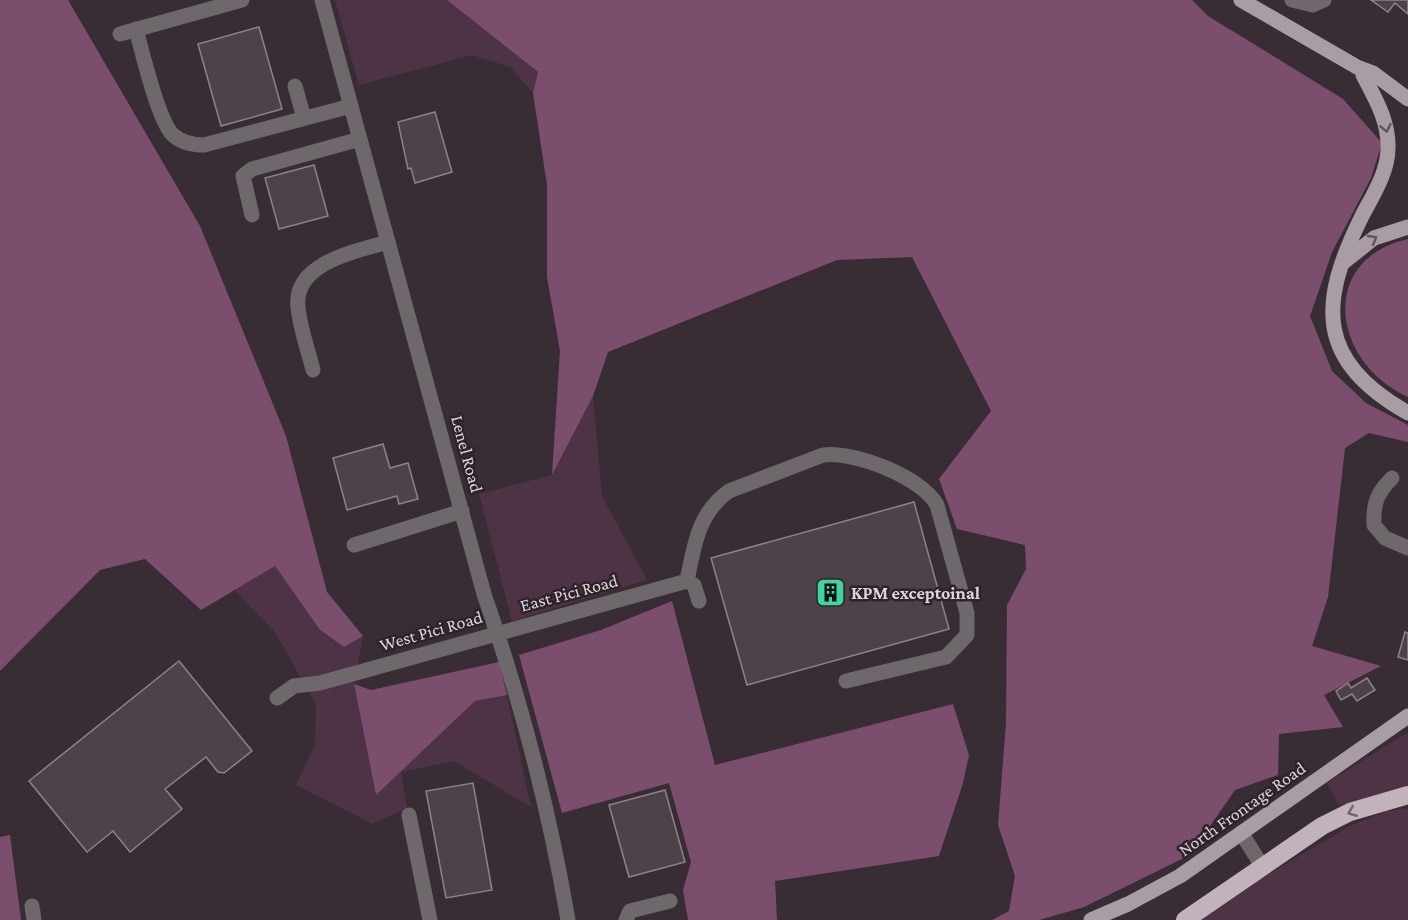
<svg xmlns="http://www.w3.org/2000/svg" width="1408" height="920" font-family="'Crimson Pro',serif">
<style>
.green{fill:#4e3346}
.forest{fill:#7c4e6e}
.building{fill:#4e424a;stroke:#8e818a;stroke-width:1.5}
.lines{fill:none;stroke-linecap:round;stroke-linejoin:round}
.minor{stroke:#6e686c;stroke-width:15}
.major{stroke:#a99da5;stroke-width:15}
.highway{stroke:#c1b2bc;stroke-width:18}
.oneway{stroke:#60545c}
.oneway2{stroke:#71636c}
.labels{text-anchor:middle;stroke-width:5;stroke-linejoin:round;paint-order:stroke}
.street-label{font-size:18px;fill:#ddd5da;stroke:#2f232b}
.poi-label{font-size:18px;font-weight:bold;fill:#ddd5da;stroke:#2f232b;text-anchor:start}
</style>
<rect width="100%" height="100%" fill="#392d35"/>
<g class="green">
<path d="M335 0H447L538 72 533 93 510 67 472 55 359 85Z"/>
<path d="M593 396 602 496 647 580 512 621 479 494 552 475Z"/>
<path d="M275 566 320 630 344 647 363 636 354 684 376 794 475 701 507 695 531 807 454 761 401 772 407 808 373 824 296 785 315 745 316 705 275 632 234 590Z"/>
<path d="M1408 732V785L1339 806 1327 783Z"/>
<path d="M1408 808V920H1191L1348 827 1387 811Z"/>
</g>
<g class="forest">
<path d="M0 0H68L200 226 286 436 327 592 363 636 344 647 320 630 275 566 201 610 145 559 100 570 0 671Z"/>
<path d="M447 0H1192L1208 16 1343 99 1382 143 1371 178 1332 252 1310 316 1332 371 1366 403 1408 425V442L1369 433 1345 448 1328 597 1312 646 1381 666 1324 695 1343 727 1279 734 1278 775 1235 790 1190 855 1084 907 1039 920H992L1009 911 1015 876 998 825 1006 723 1007 605 1026 569 1025 545 957 529 939 479 991 411 912 257 837 260 608 352 593 396 552 475 560 351 547 277V185L533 93 538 72Z"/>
<path d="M1408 239V397C1333 364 1316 260 1408 239Z"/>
<path d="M672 601 715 765 953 704 969 755 963 783 939 856 775 881 777 920H688L683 890 691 862 669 783 562 813 519 655 601 630Z"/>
<path d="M499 662 507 695 475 701 376 795 354 684 371 690Z"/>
<path d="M10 835 21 920H0V837Z"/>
</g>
<g class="building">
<path d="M1371 0H1408V14L1395 3 1388 12Z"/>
<path d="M259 27 282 109 221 126 198 44Z"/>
<path d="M435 112 452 172 415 183 411 168 408 169 398 122Z"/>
<path d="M314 165 328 216 279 229 265 178Z"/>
<path d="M383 444 390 468 408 463 418 499 399 504 397 496 347 510 333 458Z"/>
<path d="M914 502 949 629 747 685 711 558Z"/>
<path d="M1405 632 1408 633V660L1398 657Z"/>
<path d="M179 661 252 751 224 773 218 772 206 757 165 789 182 809 130 852 113 831 87 852 29 781Z"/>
<path d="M1367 678 1375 690 1357 701 1352 694 1341 700 1336 691 1348 683 1351 688Z"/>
<path d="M473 783 492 890 446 898 426 791Z"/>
<path d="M665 790 685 862 629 877 609 805Z"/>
</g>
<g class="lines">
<g class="minor">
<path d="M322 0 484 594C521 700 549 809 568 920"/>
<path d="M1292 0 1313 5 1324 0"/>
<path d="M136 29C142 51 158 121 173 135 181 142 193 145 204 145L351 106"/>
<path d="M120 34 242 0"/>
<path d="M295 86 304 118"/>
<path d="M252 215 243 176 252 169 360 139"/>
<path d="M313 370C308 350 300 328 298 307 293 263 356 251 388 242"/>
<path d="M1392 478C1377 493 1373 503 1374 525L1385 538 1408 548"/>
<path d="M354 545 462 511"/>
<path d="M687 581 694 585 699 601"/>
<path d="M277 698 294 686 320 683 687 581C694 546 698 513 729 491L823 455C854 451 922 477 937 505L967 613V635L946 657 846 681"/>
<path d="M409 815 430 920"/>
<path d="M1242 834 1262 866"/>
<path d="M32 906 34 920"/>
<path d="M626 920 630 911 670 901"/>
</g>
<g class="major">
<path d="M1241 0 1357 67 1373 73 1408 99"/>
<path d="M1363 75C1375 98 1389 121 1388 148 1388 172 1373 195 1362 216 1319 303 1315 360 1408 413"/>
<path d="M1344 262 1374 238 1408 227"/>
<path d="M1091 920 1128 904 1180 876 1408 716"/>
</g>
<path class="highway" d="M1185 920 1322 826 1350 812 1408 795"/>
</g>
<defs><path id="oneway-chevron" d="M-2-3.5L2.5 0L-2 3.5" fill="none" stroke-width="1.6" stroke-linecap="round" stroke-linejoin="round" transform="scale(1.5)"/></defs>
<g class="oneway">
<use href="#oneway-chevron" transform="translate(1386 128) rotate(78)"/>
<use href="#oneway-chevron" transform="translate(1373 239) rotate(-30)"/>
</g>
<use class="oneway2" href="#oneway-chevron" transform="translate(1352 812) rotate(158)"/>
<defs>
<symbol id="building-square" viewBox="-11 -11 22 22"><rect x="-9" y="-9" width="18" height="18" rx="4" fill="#3fd4a2" stroke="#2f232b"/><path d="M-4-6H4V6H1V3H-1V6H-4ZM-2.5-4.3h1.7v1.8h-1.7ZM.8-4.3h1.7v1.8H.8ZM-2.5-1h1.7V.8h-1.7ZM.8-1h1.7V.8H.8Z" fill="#111"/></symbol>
</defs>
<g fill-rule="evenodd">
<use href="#building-square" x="814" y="576" width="33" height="33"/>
</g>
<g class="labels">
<g class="street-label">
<text transform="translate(467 454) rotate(75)" y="6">Lenel Road</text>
<text transform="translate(569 593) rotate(-15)" y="6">East Pici Road</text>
<text transform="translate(431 631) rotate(-16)" y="6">West Pici Road</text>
<text transform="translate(1242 809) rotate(-35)" y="6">North Frontage Road</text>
</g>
<g class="poi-label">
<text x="851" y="599">KPM exceptoinal</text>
</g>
</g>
</svg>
